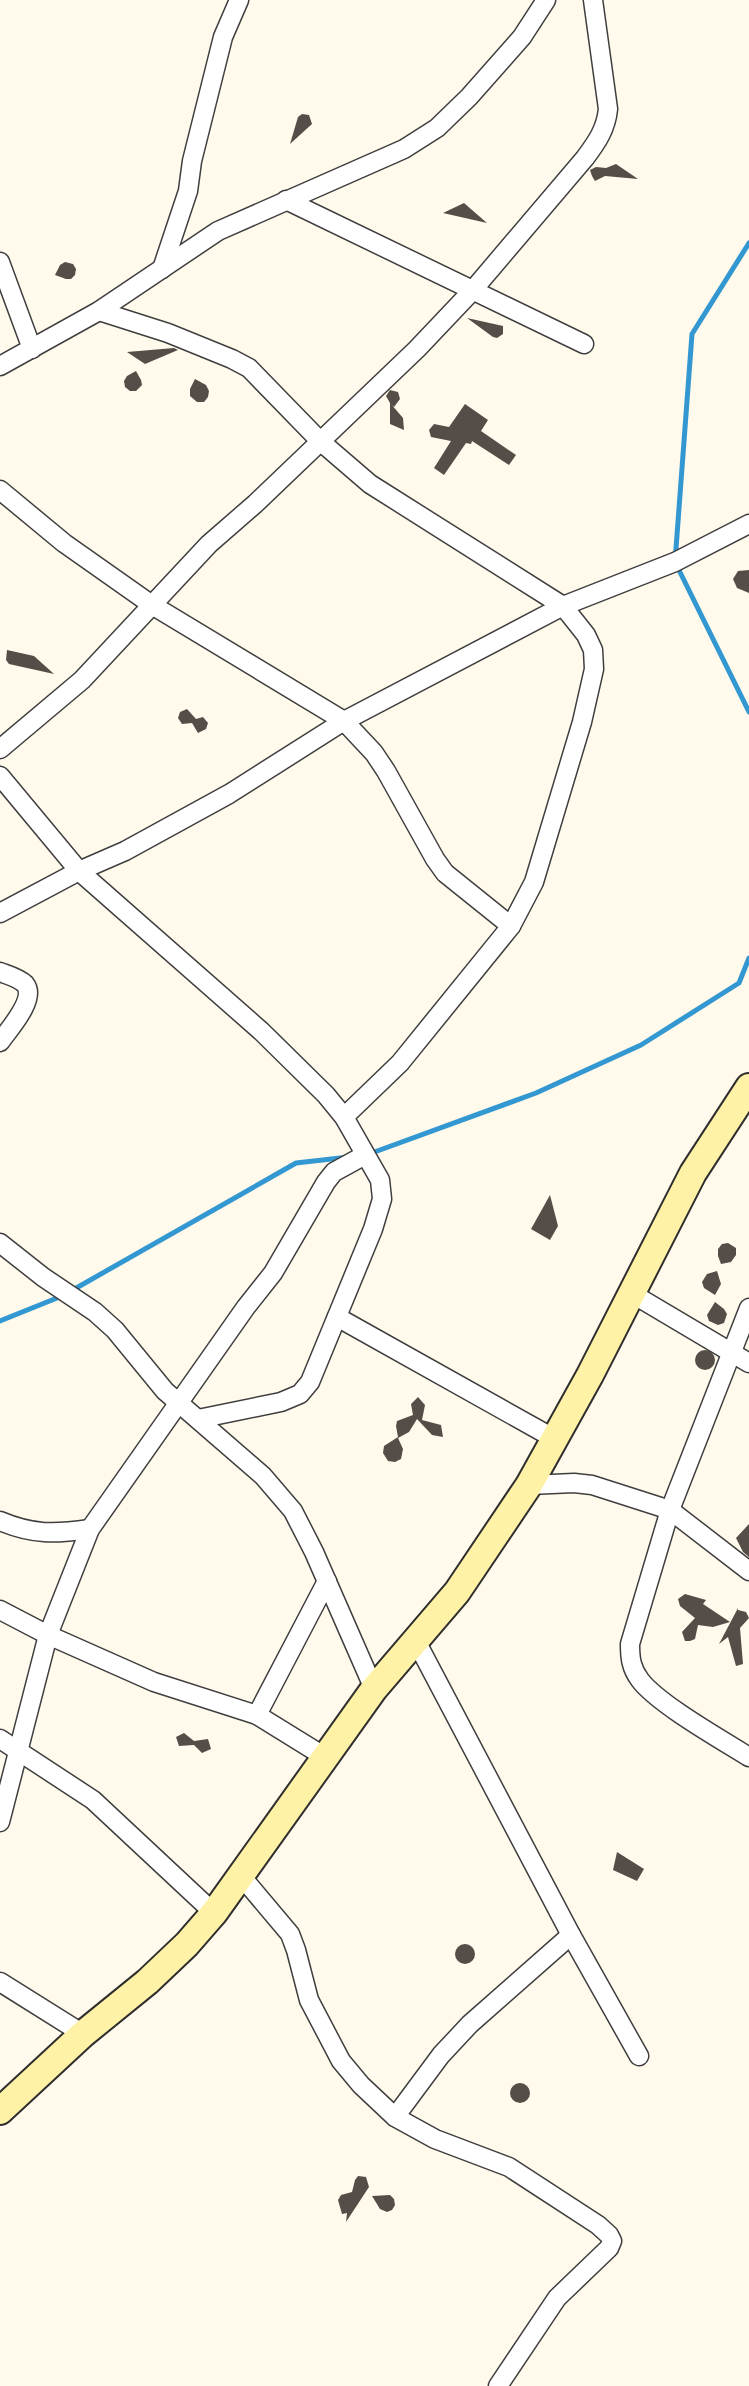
<svg xmlns="http://www.w3.org/2000/svg" width="749" height="2386" font-family="'Roboto Serif',serif">
<style>
.lines{fill:none;stroke-linecap:round;stroke-linejoin:round}
.stream{stroke:#3398d1;stroke-width:5}
.building{fill:#554d48}
.street-casing{stroke:#3f3f3f;stroke-width:21}
.secondary-casing{stroke:#2e2e2e;stroke-width:30}
.street{stroke:#fff;stroke-width:18}
.secondary{stroke:#fff2a6;stroke-width:26}
</style>
<rect width="100%" height="100%" fill="#fffaeb"/>
<g class="lines">
<g class="stream">
<path d="M749 243 692 334 675 562 749 712"/>
<path d="M369 1154 536 1093 641 1045 739 983 749 958"/>
<path d="M71 1291 296 1163 349 1157"/>
<path d="M0 1321 62 1296"/>
</g>
</g>
<g class="building">
<path d="M302 114 309 115 312 124 290 144 298 117Z"/>
<path d="M616 164 638 179 605 176 595 181 592 176 590 170 596 167 606 168Z"/>
<path d="M464 203 487 223 443 213Z"/>
<path d="M65 262 73 264 76 269 75 275 71 279H66L55 275 60 265Z"/>
<path d="M467 318 503 326V334L497 338 493 337Z"/>
<path d="M174 348 178 350 145 364 127 352Z"/>
<path d="M136 371 141 380 142 385 136 391H130L125 387 124 381 127 376Z"/>
<path d="M195 379 206 385 209 391 208 397 204 402H197L190 396V389Z"/>
<path d="M390 390 398 392 400 399 394 407 391 404 403 418 404 430 390 424V403L386 396Z"/>
<path d="M465 404 488 420 481 431 516 455 509 465 472 441 471 444 466 443 444 475 434 468 451 441 431 437 429 430 434 424 449 427Z"/>
<path d="M749 570V593L737 588 733 579 738 571Z"/>
<path d="M7 650 34 656 54 674 9 664 6 660Z"/>
<path d="M187 709 196 719 203 717 208 723 206 729 198 733 192 723 182 724 178 718 180 712Z"/>
<path d="M550 1195 558 1226 550 1240 531 1229Z"/>
<path d="M728 1243 736 1248V1255L731 1262 721 1264 718 1256V1249L722 1244Z"/>
<path d="M717 1271 721 1284 715 1295 704 1288 702 1282 707 1274Z"/>
<path d="M715 1302 724 1309 727 1314 724 1323 718 1325 709 1321 707 1315Z"/>
<circle cx="705" cy="1360" r="10"/>
<path d="M418 1397 425 1405 422 1420 441 1425 443 1437 432 1435 417 1419 409 1432 398 1438 403 1449 401 1459 395 1462 388 1461 383 1453 384 1446 398 1437 396 1426 397 1421 413 1415 411 1404Z"/>
<path d="M749 1524V1557L743 1552 736 1538Z"/>
<path d="M685 1594 706 1600 703 1604 730 1622 713 1627 698 1625 695 1639 690 1641H685L682 1632 695 1618 680 1606 678 1599Z"/>
<path d="M738 1608V1610L746 1612 749 1618 740 1628 743 1664 736 1666 728 1637 719 1644Z"/>
<path d="M184 1733 194 1741 208 1739 211 1749 202 1753 194 1745 179 1746 176 1737Z"/>
<path d="M617 1852 644 1869 637 1881 613 1870Z"/>
<circle cx="465" cy="1954" r="10"/>
<circle cx="520" cy="2093" r="10"/>
<path d="M358 2176 366 2177 369 2187 346 2222 347 2213 342 2214 338 2200 341 2195 352 2192 355 2180Z"/>
<path d="M390 2195 394 2199 395 2205 392 2210 387 2212 380 2209 372 2196Z"/>
</g>
<g class="lines">
<defs>
<g id="street">
<path d="M286 200 584 344"/>
<path d="M0 262 32 349"/>
<path d="M162 269 188 191 192 161 223 37 239 0"/>
<path d="M99 311 168 333 232 359 249 368 320 441 370 484 563 606 586 635 593 650 594 669 582 722 534 882 511 926 400 1063 344 1117"/>
<path d="M0 366 99 311 218 231 404 149 437 128 469 97 522 37 546 0"/>
<path d="M0 490 64 543 152 605 344 721 374 753 386 771 435 859 445 873 511 926"/>
<path d="M0 749 82 680 209 544 255 504 417 349 472 291 585 158C597 142 606 129 608 109L593 0"/>
<path d="M0 776 79 871 261 1031 326 1095 344 1117 380 1180 382 1199 373 1229 310 1382 300 1394 281 1402 198 1419"/>
<path d="M0 913 79 871 125 851 229 794 344 721 563 606 675 562 749 524"/>
<path d="M0 972C8 975 19 978 25 984 37 999 9 1029 0 1042"/>
<path d="M0 1243 43 1277 95 1312 115 1330 165 1391 263 1476 293 1511 314 1552 374 1689"/>
<path d="M631 1293 749 1363"/>
<path d="M749 1308 670 1510 630 1644C630 1658 631 1668 640 1680 658 1704 722 1740 749 1757"/>
<path d="M337 1317 555 1439"/>
<path d="M529 1485 574 1483 592 1485 670 1510 749 1571"/>
<path d="M0 1521C33 1535 55 1534 90 1529"/>
<path d="M0 1610 48 1635 154 1682 257 1715 325 1757"/>
<path d="M416 1641 571 1935 639 2056"/>
<path d="M257 1715 327 1581"/>
<path d="M0 1739 93 1800 214 1913"/>
<path d="M0 1822 48 1635 90 1529 246 1307 273 1273 326 1182 334 1172 365 1155"/>
<path d="M242 1877 290 1934 296 1950 309 2000 341 2061 361 2085 395 2117 435 2139 509 2167 598 2225 609 2235 612 2241 609 2248 557 2298 498 2386"/>
<path d="M0 1982 83 2034"/>
<path d="M395 2117 441 2055 470 2024 571 1935"/>
</g>
<path id="secondary" d="M0 2111 83 2034 147 1982 187 1944 214 1913 374 1689 457 1592 529 1485 590 1375 693 1173 749 1087"/>
</defs>
<use href="#street" class="street-casing"/>
<use href="#secondary" class="secondary-casing"/>
<use href="#street" class="street"/>
<use href="#secondary" class="secondary"/>
</g>
</svg>
